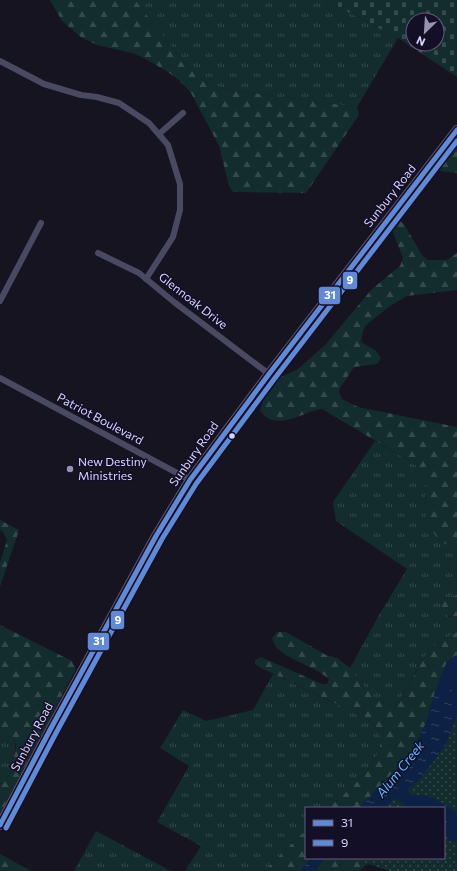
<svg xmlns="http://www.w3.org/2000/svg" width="457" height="871" font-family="Commissioner,sans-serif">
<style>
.grass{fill:url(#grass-tufts)}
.forest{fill:url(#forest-firs)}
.cemetery{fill:url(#cemetery-stones);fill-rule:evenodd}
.park{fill:url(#park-dots)}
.water{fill:url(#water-ripples)}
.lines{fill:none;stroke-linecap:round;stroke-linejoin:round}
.river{stroke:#0d2144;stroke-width:13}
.street{stroke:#4a4962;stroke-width:6}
.primary{stroke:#5e5373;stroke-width:10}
.bus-1-casing{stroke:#130f26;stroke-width:8}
.bus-2-casing{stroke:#130f26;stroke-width:8}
.bus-1{stroke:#6089d6;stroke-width:5}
.bus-2{stroke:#6089d6;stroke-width:5}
.bus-dot{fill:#d9d4ff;stroke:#130f26;stroke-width:1.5}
.poi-dot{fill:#9591b1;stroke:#130f26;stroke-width:1.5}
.labels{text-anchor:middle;stroke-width:3;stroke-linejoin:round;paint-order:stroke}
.street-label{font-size:12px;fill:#d9d4ff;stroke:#130f26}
.poi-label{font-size:12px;fill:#d9d4ff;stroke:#130f26;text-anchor:start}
.water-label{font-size:13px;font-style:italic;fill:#62b6ff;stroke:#130f26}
.line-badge{stroke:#130f26;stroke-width:1.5}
.badge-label{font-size:11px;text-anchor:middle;font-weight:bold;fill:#fff}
</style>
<defs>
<pattern id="grass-tufts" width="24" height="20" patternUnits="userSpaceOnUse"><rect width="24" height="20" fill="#132c2d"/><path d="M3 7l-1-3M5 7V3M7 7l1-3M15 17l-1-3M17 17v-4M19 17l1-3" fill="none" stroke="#354a4c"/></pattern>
<pattern id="forest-firs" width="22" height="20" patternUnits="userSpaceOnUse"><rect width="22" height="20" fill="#132c2d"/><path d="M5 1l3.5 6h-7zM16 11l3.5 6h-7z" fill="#354a4c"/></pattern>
<pattern id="cemetery-stones" width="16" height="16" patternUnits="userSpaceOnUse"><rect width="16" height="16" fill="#132c2d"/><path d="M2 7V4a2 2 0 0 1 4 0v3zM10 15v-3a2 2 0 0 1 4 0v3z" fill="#354a4c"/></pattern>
<pattern id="park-dots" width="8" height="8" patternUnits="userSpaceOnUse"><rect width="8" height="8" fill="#132c2d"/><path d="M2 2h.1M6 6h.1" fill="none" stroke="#354a4c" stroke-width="1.8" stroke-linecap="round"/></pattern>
<pattern id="water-ripples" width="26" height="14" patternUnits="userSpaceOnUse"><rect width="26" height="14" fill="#0d2144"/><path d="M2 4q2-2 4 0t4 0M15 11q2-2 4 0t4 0" fill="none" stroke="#304060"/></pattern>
</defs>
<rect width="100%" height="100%" fill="#161421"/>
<g class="grass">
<path d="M135 0H325L398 38 357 107 228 90 205 81 188 68Z"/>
<path d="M375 441 416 465 425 480 426 521 438 540 457 550V595L445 599 448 617 457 616V632C449 637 437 642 431 649 416 664 411 688 396 703 390 703 382 704 377 700 368 695 356 677 350 668L379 615 407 569 336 521 333 502Z"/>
<path d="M273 674 360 715C364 718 369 720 373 724 400 751 346 791 329 808H306V830L264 871H185L201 846 157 822 189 766 160 748 183 710 206 721 253 710Z"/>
<path d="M0 731C30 735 8 769 0 784Z"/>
<path d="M96 831 171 871H74Z"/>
</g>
<g class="forest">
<path d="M50 0H135L188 68 205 81 228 90 357 107 359 115 306 193 233 192 229 186 219 146 191 93 180 81 168 72 144 58 132 53 97 45 82 38 62 21Z"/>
<path d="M457 137V173L440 171 435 169V166Z"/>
<path d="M396 218 404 224 422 255 428 260H447L457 253V290L407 296 390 306 366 325 363 331 361 342 376 351 381 358 377 364 354 367 340 388 339 392 342 399 358 407 457 427V550L438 540 426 521 425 480 416 465 322 409C301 412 277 433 260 411L266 392 272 381 298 369 325 345 372 289 400 266 403 258 391 227 393 220Z"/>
<path d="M0 520 19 530 0 587V563L7 540 3 532 0 530Z"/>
<path d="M457 595V616C448 617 445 616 441 607L445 599Z"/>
<path d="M0 625 72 661 76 669 0 814C0 805 0 794 0 785 3 771 26 749 11 736 7 733 5 732 0 731Z"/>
<path d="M277 632H286L326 655 337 658 350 668 360 682 377 700 384 703H396C411 688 416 665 431 649 437 642 449 637 457 632V660L435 692 427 721 411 754 359 808H329C346 791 400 751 373 724 369 720 364 718 360 715L263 669 255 664V660L261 657 322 684H327L329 679C313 665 289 661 276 647 274 644 273 641 272 638Z"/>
<path d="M306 830V858H312L300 871H264Z"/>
<path d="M0 854 31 871H0Z"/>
<path d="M324 858H375L359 871H315Z"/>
</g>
<path class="cemetery" d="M325 0H457V77L398 38ZM413 20H437V44H413Z"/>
<path class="park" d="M457 662V871H390L349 858H444V808H367L422 745 452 666Z"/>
<g class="water">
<path d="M457 660V715L446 745 419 780 384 808H359L411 754 427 721 435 692Z"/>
<path d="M312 858H324L315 871H300Z"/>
</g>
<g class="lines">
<g class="river">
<path d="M444 687 452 666 457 662"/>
<path d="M401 794 409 801 425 802 438 808"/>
<path d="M444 812 454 819 452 828 453 835H457"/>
</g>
<g class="street">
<path d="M0 61 44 84 81 95 97 97 119 103 149 123 168 145 180 184V210L173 237 146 279"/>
<path d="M159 134 183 113"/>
<path d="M98 253 139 273 174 302 269 374"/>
<path d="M0 301 41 223"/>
<path d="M0 378 190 480"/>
</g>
<path class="primary" d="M0 825 50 730 156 536 190 480 269 374 457 130"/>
<defs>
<path id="bus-1" d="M0 825 50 730 156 536 190 480 269 374 457 130"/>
<path id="bus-2" d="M6 828 56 733 162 539 196 484 275 378 457 141"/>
</defs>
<use href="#bus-1" class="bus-1-casing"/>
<use href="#bus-2" class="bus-2-casing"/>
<use href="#bus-1" class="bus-1"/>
<use href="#bus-2" class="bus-2"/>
</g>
<circle class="bus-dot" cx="232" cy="436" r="3.5"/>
<circle class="poi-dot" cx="70" cy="469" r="4"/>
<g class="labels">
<g class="street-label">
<text transform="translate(390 196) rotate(-52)" y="4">Sunbury Road</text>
<text transform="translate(193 301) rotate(38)" y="4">Glennoak Drive</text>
<text transform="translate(100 419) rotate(28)" y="4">Patriot Boulevard</text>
<text transform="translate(194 454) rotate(-55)" y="4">Sunbury Road</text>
<text transform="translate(32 737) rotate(-62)" y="4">Sunbury Road</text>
</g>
<g class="poi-label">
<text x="78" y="466">New Destiny<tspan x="78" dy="14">Ministries</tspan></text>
</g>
<g class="water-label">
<text transform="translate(400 769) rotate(-51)" y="5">Alum Creek</text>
</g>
</g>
<g class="line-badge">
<rect x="342" y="271" width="16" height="19" rx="4" fill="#6089d6"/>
<rect x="318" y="286" width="23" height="19" rx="4" fill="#6089d6"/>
<rect x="110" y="610" width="15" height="20" rx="4" fill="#6089d6"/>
<rect x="87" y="632" width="23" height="19" rx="4" fill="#6089d6"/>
</g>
<g class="badge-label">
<text x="350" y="284">9</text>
<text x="330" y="299">31</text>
<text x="118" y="624">9</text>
<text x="99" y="645">31</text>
</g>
<rect x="305" y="807" width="140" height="52" fill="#130f26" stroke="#625e7d"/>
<rect x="313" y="820" width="20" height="6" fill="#6089d6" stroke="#625e7d"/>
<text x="341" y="827" font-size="12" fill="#d9d4ff">31</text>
<rect x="313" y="840" width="20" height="6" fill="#6089d6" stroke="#625e7d"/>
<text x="341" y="847" font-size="12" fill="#d9d4ff">9</text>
<g transform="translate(425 32) rotate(205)"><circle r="19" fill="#130f26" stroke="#625e7d"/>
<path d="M0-3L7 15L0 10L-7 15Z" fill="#9591b1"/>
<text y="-6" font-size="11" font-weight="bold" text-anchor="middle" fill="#d9d4ff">N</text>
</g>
</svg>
